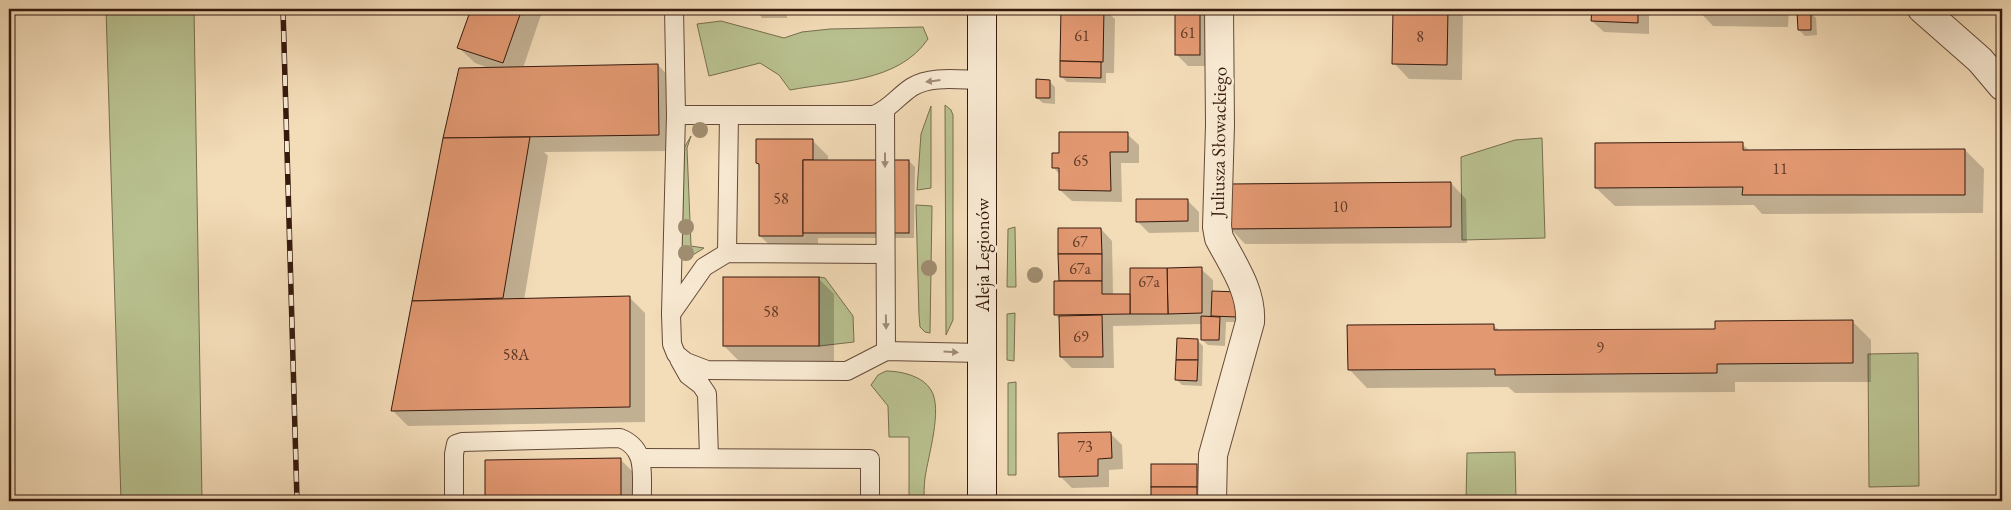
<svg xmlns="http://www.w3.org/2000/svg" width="2011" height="510" font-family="'EB Garamond',serif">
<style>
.green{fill:#b9c190;stroke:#786e4f}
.shadow{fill:#0003}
.building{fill:#e29871;stroke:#361a0e}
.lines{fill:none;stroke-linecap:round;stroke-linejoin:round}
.lane-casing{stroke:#654a38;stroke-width:20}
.street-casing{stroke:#654a38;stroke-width:30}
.secondary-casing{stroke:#361a0e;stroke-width:30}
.lane{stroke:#f7e8d1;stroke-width:18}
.street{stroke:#f7e8d1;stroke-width:28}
.secondary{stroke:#f7e8d1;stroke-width:28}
.rail-casing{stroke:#361a0e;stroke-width:5.5}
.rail{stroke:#f7e8d1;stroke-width:4;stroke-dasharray:11;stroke-linecap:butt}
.tree{fill:#a08d70}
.oneway{fill:#a08b79}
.labels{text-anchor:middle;stroke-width:5;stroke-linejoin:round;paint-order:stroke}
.number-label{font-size:16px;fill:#613a27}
.street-label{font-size:19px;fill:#361a0e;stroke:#f7e8d1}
</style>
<rect width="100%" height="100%" fill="#f3dcb8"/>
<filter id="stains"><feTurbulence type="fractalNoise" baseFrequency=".004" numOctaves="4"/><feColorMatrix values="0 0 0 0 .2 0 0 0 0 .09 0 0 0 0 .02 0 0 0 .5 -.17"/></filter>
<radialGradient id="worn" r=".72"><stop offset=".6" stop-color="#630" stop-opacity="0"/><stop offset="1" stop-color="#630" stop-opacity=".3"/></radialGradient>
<g class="green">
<path d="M106 9H194L202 501H121Z"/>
<path d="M721 21 784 38 802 32 830 29 923 27 928 39C898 83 836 81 790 90L779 75 760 63 709 76 697 24Z"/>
<path d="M945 105 951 110 953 115V320L946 335Z"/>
<path d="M931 106V188L917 190 921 134Z"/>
<path d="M691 136 687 148 691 246 704 248 685 260 681 259 680 254 683 150Z"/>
<path d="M1542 138 1545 238 1462 240 1461 157 1515 140Z"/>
<path d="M916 205 932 206 930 333 925 332 920 327 919 315Z"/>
<path d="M1015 227 1016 287H1007L1008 229Z"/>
<path d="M819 277 825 278 853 316 854 342 819 346Z"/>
<path d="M1015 313 1014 361 1007 360V314Z"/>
<path d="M1918 353 1919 486 1869 487 1868 354Z"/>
<path d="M886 371C901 371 923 376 931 390 943 409 928 456 925 478 924 485 924 494 924 501H909V437H889L888 406 871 385 878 375Z"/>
<path d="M1016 382V475H1008V383Z"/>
<path d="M1515 452 1516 501H1466L1467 453Z"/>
</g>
<g class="shadow">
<path d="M472 9H543L523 68 658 65 673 81 674 151 544 152 548 156 524 300 629 297 645 313V422L408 426 392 410 444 138 460 69 489 68 475 63 459 48Z"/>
<path d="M756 9H787V18H762Z"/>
<path d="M1063 9H1104L1115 19 1114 73H1106V83L1067 82 1061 76Z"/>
<path d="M1176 9H1203L1211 17V66H1188L1177 55Z"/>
<path d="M1394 9H1463L1462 80 1409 79 1394 63Z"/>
<path d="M1593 9H1648L1649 11V34L1604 32 1592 21Z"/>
<path d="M1697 9H1789L1788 27 1713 26Z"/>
<path d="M1810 12 1816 18 1817 35 1805 36 1799 30Z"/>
<path d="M1049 81 1055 87V104L1043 103 1037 98Z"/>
<path d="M1127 134 1139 145V163H1121L1122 202 1072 201 1060 190V175L1054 168 1061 154Z"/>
<path d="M812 140 828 156V161H909L915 167 914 238H818V252L776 251 760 236V166L757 163Z"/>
<path d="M1742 144 1750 151 1965 150 1984 169 1983 213 1762 214 1754 205 1615 206 1596 188Z"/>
<path d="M1451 183 1466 199 1467 243 1245 244 1230 228Z"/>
<path d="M1187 200 1199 212V232L1149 233 1137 221Z"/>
<path d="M1101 229 1112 241 1113 295H1131L1201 269 1213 280V293L1242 322H1226L1225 346 1208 345 1202 340V324L1113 326 1114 368H1072L1061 357 1060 320 1056 315 1060 283Z"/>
<path d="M818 278 834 294V361L740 362 724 346Z"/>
<path d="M1852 321 1871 340V382H1735V392L1515 393 1508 387 1367 388 1349 369 1493 325 1500 331 1716 330Z"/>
<path d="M1198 341 1203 346 1202 386 1182 385 1176 379Z"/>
<path d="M1110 433 1122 445 1123 469 1109 470V487L1072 488 1060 476Z"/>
<path d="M620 459 636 475V501H486V461Z"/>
<path d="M1152 465H1196L1208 477 1202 501H1152Z"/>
</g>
<g class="building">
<path d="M471 9H522L503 63 457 48Z"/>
<rect x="755" y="9" width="27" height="3"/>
<path d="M1061 9H1104L1103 62 1060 61Z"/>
<rect x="1175" y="9" width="25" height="46"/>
<path d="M1393 9H1448L1447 65 1392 64Z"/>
<path d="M1592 9H1638V23L1591 21Z"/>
<rect x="1696" y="9" width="77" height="2"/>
<path d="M1811 10V30H1798L1797 11Z"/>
<path d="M1060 61 1101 62V78L1060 77Z"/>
<path d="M658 64 659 135 443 138 459 68Z"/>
<path d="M1036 79 1050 80V98H1036Z"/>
<path d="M1059 132H1128V152H1110L1111 191 1059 190V168H1052V153H1059Z"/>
<path d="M530 137 503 298 412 301 443 138Z"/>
<path d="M756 139H813V160H803V236H759V164L756 163Z"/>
<path d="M1743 142V150L1965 149V195H1742L1743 187 1595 188V143Z"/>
<rect x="803" y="160" width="106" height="73"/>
<path d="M1451 182V227L1228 229V184Z"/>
<path d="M1136 199H1188V221L1136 222Z"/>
<path d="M1058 228H1101L1102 254H1058Z"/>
<path d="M1058 254H1102V281H1059Z"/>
<path d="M1202 267V313L1168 314 1167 268Z"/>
<path d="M1130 268H1167L1168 314H1130Z"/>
<rect x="723" y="277" width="96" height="69"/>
<path d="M1054 281H1102V294H1130V314L1054 315Z"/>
<path d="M1212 291 1238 292 1237 317 1211 316Z"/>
<path d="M630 296V407L391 411 412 301Z"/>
<path d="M1102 315 1103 357H1060L1059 316Z"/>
<path d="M1201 316 1220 317 1219 340H1201Z"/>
<path d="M1853 320V363L1717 364V373L1495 375V369L1348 370 1347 325 1494 324V330L1715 329V321Z"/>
<path d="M1177 338 1198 339V360H1176Z"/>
<path d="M1176 360H1198L1197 381 1175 380Z"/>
<path d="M1111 432 1112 458 1098 459V476L1059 477 1058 433Z"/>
<path d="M621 458V501H485V460Z"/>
<rect x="1151" y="464" width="46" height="23"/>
<rect x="1151" y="487" width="46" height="14"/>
</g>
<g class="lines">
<defs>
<g id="lane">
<path d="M674 9 676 115 671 314 672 344 676 354 686 362 707 370 847 371 886 351 981 353"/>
<path d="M885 111 886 351"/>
<path d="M676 115H874C890 109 898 96 912 87 931 75 960 80 982 80"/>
<path d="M727 253 729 115"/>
<path d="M671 314 704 267 727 253 885 254"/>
<path d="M679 359 688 375 701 385 707 394 709 457"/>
<path d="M641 458 870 459V501"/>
<path d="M454 501V454L456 444 462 442 620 438C648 449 641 475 642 501"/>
</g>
<g id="street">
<path d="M1922 9 1980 60 2002 86"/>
<path d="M1212 501 1213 455 1250 322C1252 291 1233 265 1219 238L1217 227 1220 125 1219 9"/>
</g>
<path id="secondary" d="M982 9V501"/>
</defs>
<use href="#lane" class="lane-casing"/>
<use href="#street" class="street-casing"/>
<use href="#secondary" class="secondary-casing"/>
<use href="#lane" class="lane"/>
<use href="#street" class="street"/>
<use href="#secondary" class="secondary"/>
<defs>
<path id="rail" d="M283 9 297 501"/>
</defs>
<use href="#rail" class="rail-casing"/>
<use href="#rail" class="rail"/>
</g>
<g class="tree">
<circle cx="700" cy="130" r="8"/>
<circle cx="686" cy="227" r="8"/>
<circle cx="686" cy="253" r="8"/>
<circle cx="929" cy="268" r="8"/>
<circle cx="1035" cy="275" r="8"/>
</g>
<defs><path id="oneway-solid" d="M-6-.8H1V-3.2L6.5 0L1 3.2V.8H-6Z" transform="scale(1.25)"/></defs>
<g class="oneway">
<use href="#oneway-solid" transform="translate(933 81) rotate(173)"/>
<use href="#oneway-solid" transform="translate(885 160) rotate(90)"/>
<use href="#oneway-solid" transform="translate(886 322) rotate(89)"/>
<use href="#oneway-solid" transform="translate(951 352) rotate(3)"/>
</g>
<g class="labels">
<g class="number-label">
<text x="1188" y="38">61</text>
<text x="1082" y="41">61</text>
<text x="1420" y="42">8</text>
<text x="1081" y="166">65</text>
<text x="1780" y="174">11</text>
<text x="781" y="204">58</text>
<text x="1340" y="212">10</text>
<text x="1080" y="247">67</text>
<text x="1080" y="274">67a</text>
<text x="1149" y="287">67a</text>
<text x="771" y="317">58</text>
<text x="1081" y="342">69</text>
<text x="1600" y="353">9</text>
<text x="516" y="360">58A</text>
<text x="1085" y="452">73</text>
</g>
<g class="street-label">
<text transform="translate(1218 142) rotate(-89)" y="7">Juliusza Słowackiego</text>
<text transform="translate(982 255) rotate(-90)" y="7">Aleja Legionów</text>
</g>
</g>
<rect width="2011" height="510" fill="none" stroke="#f3dcb8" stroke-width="30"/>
<rect x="10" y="10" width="1991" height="490" fill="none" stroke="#361a0e" stroke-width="2.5"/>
<rect x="15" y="15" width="1981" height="480" fill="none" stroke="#361a0e"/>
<rect width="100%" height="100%" filter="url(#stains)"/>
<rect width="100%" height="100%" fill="url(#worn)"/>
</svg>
